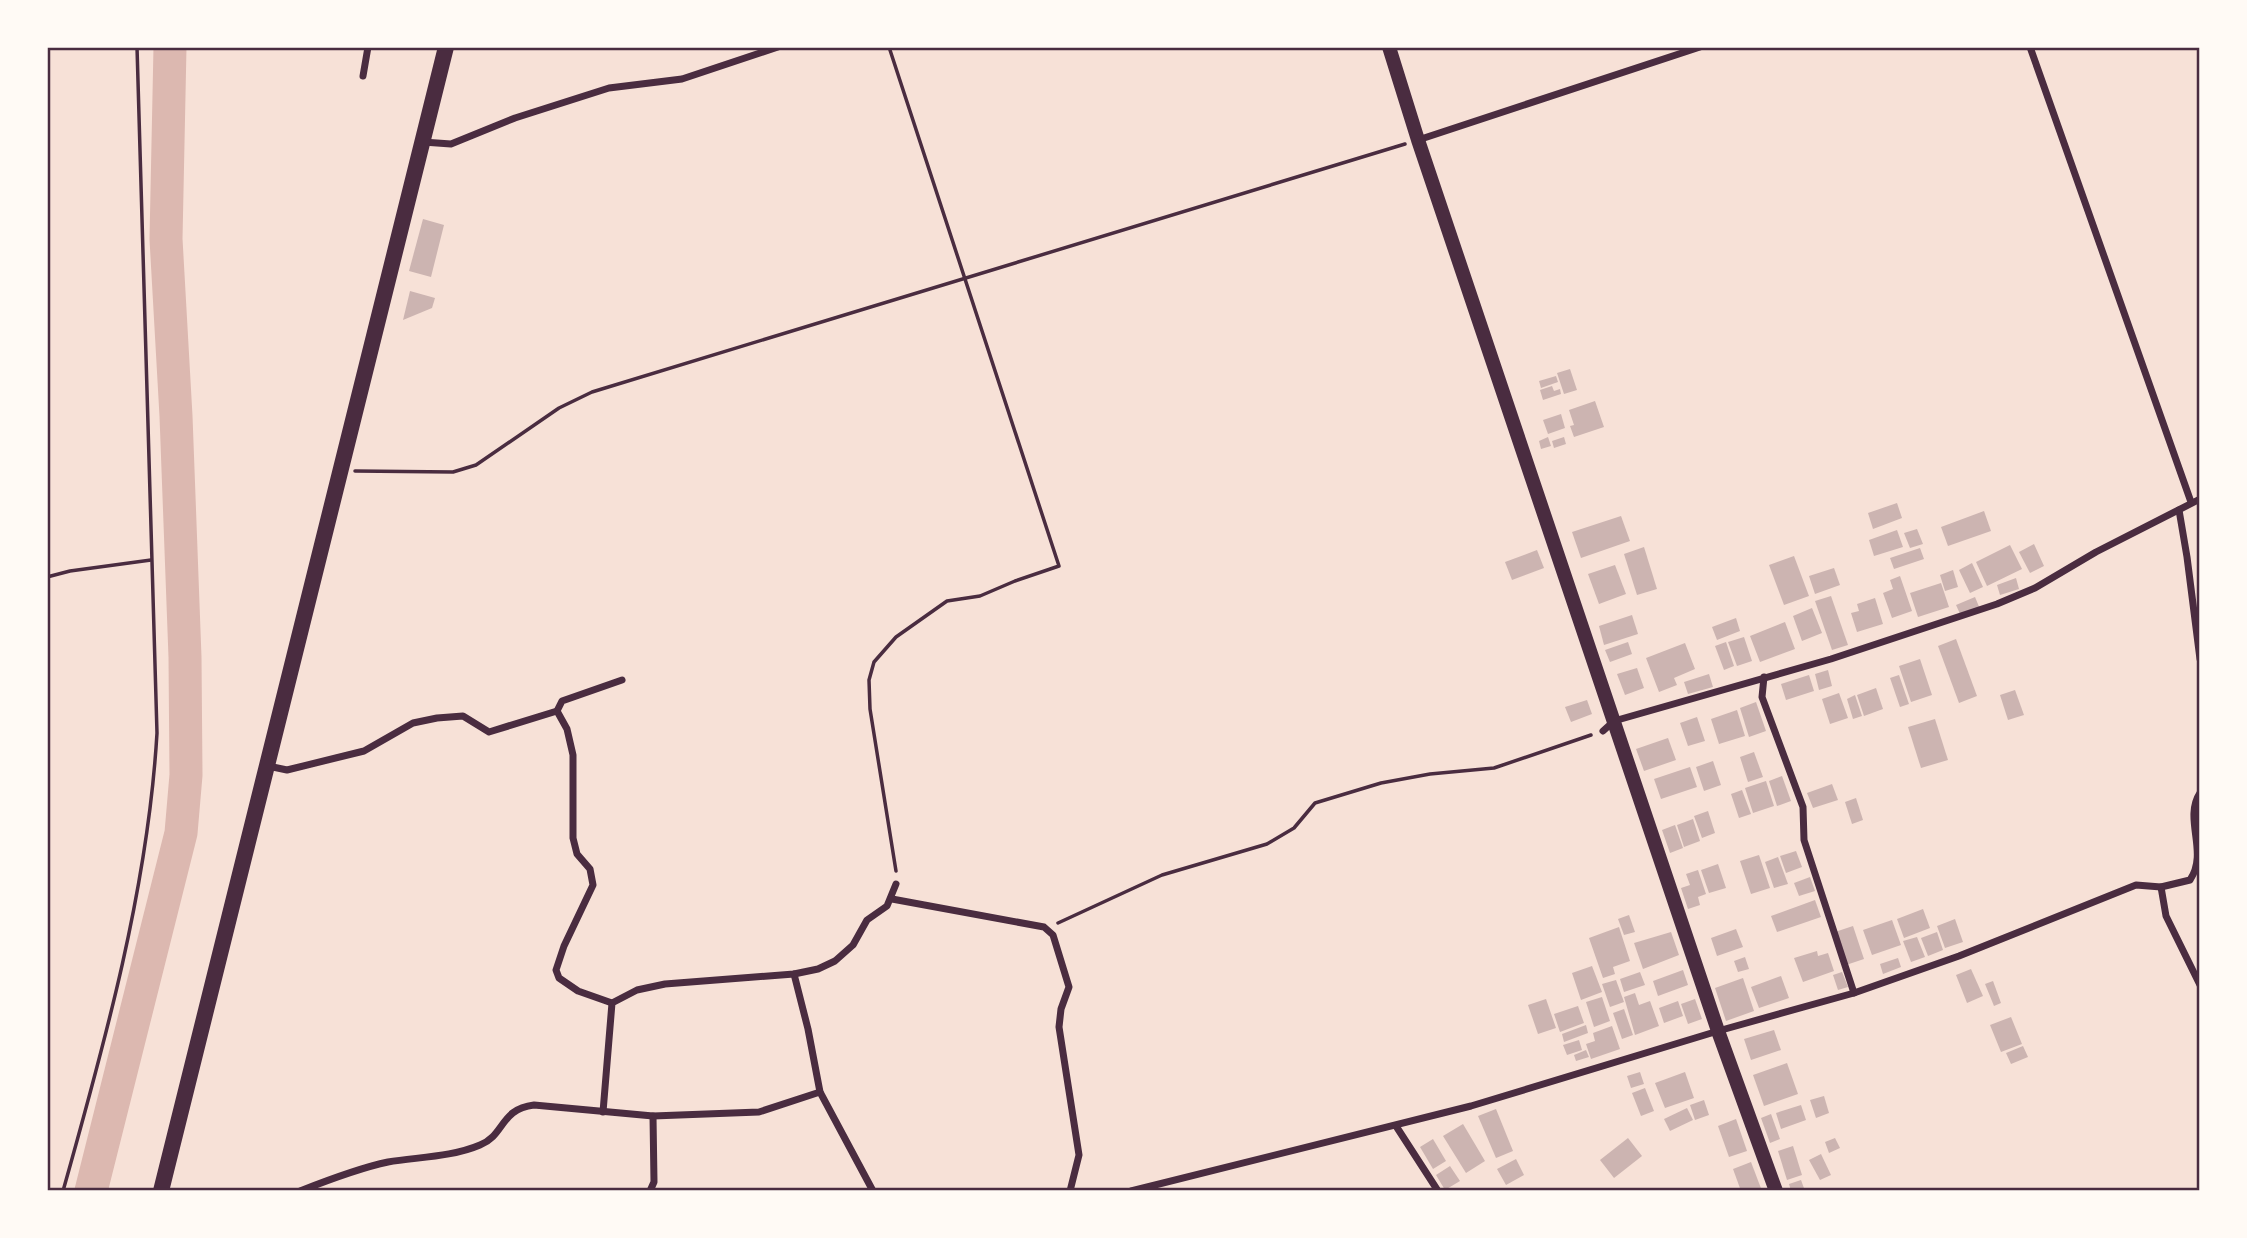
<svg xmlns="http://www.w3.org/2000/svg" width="2247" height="1238" font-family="Overpass,sans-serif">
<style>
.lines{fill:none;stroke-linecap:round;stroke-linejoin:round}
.river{stroke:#dcb8b0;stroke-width:33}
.building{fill:#ccb4b1}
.path{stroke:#4a2c40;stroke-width:3.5}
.minor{stroke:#4a2c40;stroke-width:7}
.secondary{stroke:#4a2c40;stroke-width:14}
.trunk{stroke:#4a2c40;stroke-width:16}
.neatline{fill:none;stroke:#4a2c40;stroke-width:2.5}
</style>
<rect width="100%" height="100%" fill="#f7e1d7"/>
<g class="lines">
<path class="river" d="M91 1191 181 833 186 775 185 657 176 416 166 239 170 47"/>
</g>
<g class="building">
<path d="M423 219 444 225 431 277 409 271Z"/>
<path d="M410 291 435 298 432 308 403 320Z"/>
<path d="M1570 369 1577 390 1564 394 1557 373Z"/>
<path d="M1556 376 1558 382 1541 388 1539 381Z"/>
<path d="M1552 386 1554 391 1560 389 1561 394 1543 400 1540 390Z"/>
<path d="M1595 401 1604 427 1574 437 1570 426 1574 425 1569 410Z"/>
<path d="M1561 414 1565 428 1548 434 1543 420Z"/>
<path d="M1548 437 1551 446 1541 449 1539 441Z"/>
<path d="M1564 437 1566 444 1554 448 1552 441Z"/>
<path d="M1897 503 1902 518 1873 529 1868 513Z"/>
<path d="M1984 511 1991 531 1948 546 1941 527Z"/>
<path d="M1621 516 1630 541 1581 558 1572 532Z"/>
<path d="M1917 529 1923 544 1910 548 1904 533Z"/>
<path d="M1897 530 1903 547 1874 556 1869 540Z"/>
<path d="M2034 544 2044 566 2030 573 2019 552Z"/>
<path d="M2010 545 2022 569 1987 586 1976 562Z"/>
<path d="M1644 547 1657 589 1637 595 1624 554Z"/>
<path d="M1920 548 1924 559 1894 569 1890 558Z"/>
<path d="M1537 550 1544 568 1512 580 1505 562Z"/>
<path d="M1794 556 1809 596 1784 605 1769 565Z"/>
<path d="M1972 563 1983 587 1970 593 1959 570Z"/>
<path d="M1615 565 1626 594 1599 604 1588 574Z"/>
<path d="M1834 568 1840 585 1815 594 1809 576Z"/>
<path d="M1953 570 1958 587 1945 591 1940 575Z"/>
<path d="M1900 576 1912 611 1892 618 1883 593 1893 589 1890 580Z"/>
<path d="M2016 578 2019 589 2000 595 1997 585Z"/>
<path d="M1941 583 1949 607 1918 617 1910 593Z"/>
<path d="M1831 596 1848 645 1832 650 1815 601Z"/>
<path d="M1975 597 1980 609 1961 616 1956 605Z"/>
<path d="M1875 598 1883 624 1857 632 1851 613 1859 611 1857 604Z"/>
<path d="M1812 608 1822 633 1802 641 1793 616Z"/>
<path d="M1632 615 1638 634 1604 645 1599 626Z"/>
<path d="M1736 618 1740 631 1717 640 1712 627Z"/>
<path d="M1785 622 1795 649 1760 662 1750 636Z"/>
<path d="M1744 637 1752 661 1737 666 1728 642Z"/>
<path d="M1956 639 1977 696 1959 703 1938 646Z"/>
<path d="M1628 642 1632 654 1610 662 1605 650Z"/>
<path d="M1726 642 1734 666 1724 670 1715 646Z"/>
<path d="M1685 643 1695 669 1674 678 1677 685 1659 692 1646 658Z"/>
<path d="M1920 659 1932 695 1911 702 1899 666Z"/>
<path d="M1637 668 1644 688 1625 695 1617 674Z"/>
<path d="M1828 670 1832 686 1819 690 1815 674Z"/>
<path d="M1709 674 1713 687 1688 694 1684 682Z"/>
<path d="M1809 675 1814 691 1786 700 1781 684Z"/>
<path d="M1899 675 1909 704 1900 707 1890 678Z"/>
<path d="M1876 688 1883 709 1864 716 1857 695Z"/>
<path d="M2015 690 2024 715 2008 720 2000 695Z"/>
<path d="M1839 693 1848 718 1830 724 1822 699Z"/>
<path d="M1855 695 1862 716 1853 719 1847 699Z"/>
<path d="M1587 700 1592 714 1571 722 1565 707Z"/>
<path d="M1756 702 1766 731 1749 737 1740 708Z"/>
<path d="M1737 710 1745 736 1719 744 1711 719Z"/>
<path d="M1697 717 1705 741 1688 746 1680 723Z"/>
<path d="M1935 719 1948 760 1921 768 1908 727Z"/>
<path d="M1668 738 1676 760 1644 771 1636 749Z"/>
<path d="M1754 752 1763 777 1748 782 1740 757Z"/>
<path d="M1713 761 1721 785 1704 791 1696 767Z"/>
<path d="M1690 767 1697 787 1661 799 1654 779Z"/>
<path d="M1782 776 1791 801 1777 806 1769 781Z"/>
<path d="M1766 781 1774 806 1753 813 1745 788Z"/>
<path d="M1832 784 1838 800 1813 808 1807 793Z"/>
<path d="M1742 790 1751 814 1739 818 1731 794Z"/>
<path d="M1856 798 1863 820 1852 824 1845 802Z"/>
<path d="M1708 811 1715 833 1702 838 1694 816Z"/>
<path d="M1693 819 1700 841 1684 847 1677 825Z"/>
<path d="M1675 825 1683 848 1670 853 1662 830Z"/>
<path d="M1796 851 1802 867 1786 873 1780 856Z"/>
<path d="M1759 855 1770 888 1751 894 1740 861Z"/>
<path d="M1778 857 1788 884 1774 888 1765 862Z"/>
<path d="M1718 864 1726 888 1709 893 1701 870Z"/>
<path d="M1698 870 1706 894 1698 897 1700 905 1688 909 1681 888 1690 885 1686 874Z"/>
<path d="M1810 877 1815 891 1799 896 1794 883Z"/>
<path d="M1815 900 1821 917 1777 932 1771 916Z"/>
<path d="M1923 909 1930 928 1904 938 1897 919Z"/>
<path d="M1629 915 1635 932 1624 935 1618 919Z"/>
<path d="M1955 919 1963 942 1945 948 1937 926Z"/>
<path d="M1892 920 1901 945 1872 955 1863 930Z"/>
<path d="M1853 926 1864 959 1846 965 1835 932Z"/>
<path d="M1619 927 1630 961 1613 967 1615 974 1603 978 1589 938Z"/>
<path d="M1736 929 1743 947 1717 956 1711 938Z"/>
<path d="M1671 932 1679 955 1643 969 1634 943Z"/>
<path d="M1937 932 1943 950 1928 956 1921 938Z"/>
<path d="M1917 937 1925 957 1911 962 1903 941Z"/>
<path d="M1817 951 1818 956 1828 953 1834 971 1803 982 1794 958Z"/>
<path d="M1745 957 1749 969 1738 972 1734 961Z"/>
<path d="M1898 958 1901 967 1883 974 1880 964Z"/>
<path d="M1592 966 1602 992 1581 1000 1572 973Z"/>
<path d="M1971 969 1983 996 1967 1003 1956 975Z"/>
<path d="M1683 970 1688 985 1658 996 1653 981Z"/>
<path d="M1640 972 1645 985 1624 992 1620 979Z"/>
<path d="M1842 972 1848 987 1838 990 1833 975Z"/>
<path d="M1781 976 1789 998 1759 1008 1751 987Z"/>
<path d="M1743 978 1754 1011 1726 1021 1715 988Z"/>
<path d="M1616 980 1624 1002 1610 1007 1602 984Z"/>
<path d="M1993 981 2001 1003 1994 1006 1985 984Z"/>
<path d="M1635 993 1639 1005 1650 1001 1659 1026 1635 1035 1624 997Z"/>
<path d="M1602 997 1610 1021 1594 1027 1586 1002Z"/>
<path d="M1546 999 1556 1028 1538 1034 1528 1005Z"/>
<path d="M1695 999 1702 1019 1688 1024 1681 1004Z"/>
<path d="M1678 1001 1683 1016 1664 1023 1659 1008Z"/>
<path d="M1578 1006 1584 1023 1560 1032 1554 1014Z"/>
<path d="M1624 1009 1633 1035 1622 1039 1613 1013Z"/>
<path d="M2011 1017 2022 1044 2001 1052 1990 1025Z"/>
<path d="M1586 1025 1588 1033 1564 1042 1562 1034Z"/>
<path d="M1612 1026 1620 1049 1591 1059 1586 1044 1595 1041 1593 1033Z"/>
<path d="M1774 1030 1781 1050 1751 1060 1744 1039Z"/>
<path d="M1579 1040 1582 1050 1567 1055 1563 1045Z"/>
<path d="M2023 1046 2028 1057 2011 1064 2006 1053Z"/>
<path d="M1586 1050 1589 1057 1576 1061 1574 1055Z"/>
<path d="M1787 1063 1798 1094 1764 1106 1753 1075Z"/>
<path d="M1640 1072 1644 1084 1631 1088 1627 1076Z"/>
<path d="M1685 1072 1694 1098 1665 1108 1655 1083Z"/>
<path d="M1645 1088 1654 1111 1641 1116 1632 1093Z"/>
<path d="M1824 1096 1829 1113 1816 1118 1810 1100Z"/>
<path d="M1704 1100 1709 1115 1695 1120 1690 1105Z"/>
<path d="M1801 1105 1806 1120 1781 1129 1776 1113Z"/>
<path d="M1687 1108 1693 1120 1670 1131 1664 1119Z"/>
<path d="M1496 1109 1513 1151 1496 1158 1478 1116Z"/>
<path d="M1771 1114 1780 1139 1770 1143 1761 1118Z"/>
<path d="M1736 1119 1747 1151 1729 1157 1718 1126Z"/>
<path d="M1463 1124 1485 1161 1466 1173 1443 1136Z"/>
<path d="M1628 1138 1642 1156 1614 1178 1600 1160Z"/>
<path d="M1835 1138 1840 1148 1829 1153 1825 1142Z"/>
<path d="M1433 1139 1446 1161 1433 1169 1420 1147Z"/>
<path d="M1793 1146 1802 1175 1787 1180 1778 1151Z"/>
<path d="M1821 1154 1831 1175 1820 1180 1809 1160Z"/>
<path d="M1516 1159 1524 1175 1506 1185 1497 1169Z"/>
<path d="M1751 1162 1762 1191H1741L1733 1169Z"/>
<path d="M1450 1166 1460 1181 1445 1190 1436 1175Z"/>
<path d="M1801 1180 1805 1191H1791L1789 1184Z"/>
</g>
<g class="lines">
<g class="path">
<path d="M889 47 1059 566 1015 581 980 596 947 601 896 637 874 662 869 680 870 709 896 871"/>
<path d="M355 471 453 472 476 465 559 408 592 392 1405 144"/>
<path d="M47 577 70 571 151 560"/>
<path d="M1058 923 1162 875 1267 844 1294 828 1315 803 1381 783 1430 774 1494 768 1591 735"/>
<path d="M63 1191C105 1042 148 887 157 733L137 47"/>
</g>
<g class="minor">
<path d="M2030 47 2191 502"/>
<path d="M363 76 368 47"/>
<path d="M1418 140 1700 47"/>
<path d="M423 142 451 144 515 118 609 88 682 79 778 47"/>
<path d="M2179 510 2187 557 2200 659"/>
<path d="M1764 677 1762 697 1803 807 1804 840 1854 993"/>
<path d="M557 711 567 729 573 755V838L577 854 590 869 593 885 564 946 556 970 559 978 578 991 612 1003"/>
<path d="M1603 731 1614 721 1831 659 1997 604 2035 588 2096 552 2200 499"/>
<path d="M268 766 287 770 364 751 413 723 437 718 463 716 489 732 557 711 562 701 622 680"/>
<path d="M2161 887 2166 916 2200 985"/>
<path d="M892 899 1044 927 1053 935 1069 987 1061 1009 1059 1027 1079 1155 1070 1191"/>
<path d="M794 974 808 1029 820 1092 873 1191"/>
<path d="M603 1112 612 1003 637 990 665 984 794 974 818 969 835 961 853 945 867 920 887 906 896 884"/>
<path d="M1396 1126 1438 1191"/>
<path d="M300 1191C328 1180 359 1168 388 1162 418 1157 452 1157 480 1145 505 1135 500 1109 534 1105L653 1116 759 1112 820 1092"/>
<path d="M650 1191 654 1182 653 1116"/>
<path d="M1131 1191 1471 1106 1718 1031 1854 993 1959 956 2136 885 2161 887 2190 880C2209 852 2183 819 2200 793"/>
</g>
<path class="secondary" d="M1389 47 1418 140 1718 1031 1776 1191"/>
<path class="trunk" d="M161 1191 446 47"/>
</g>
<rect width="2247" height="1238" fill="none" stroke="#fffaf5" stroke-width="98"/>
<rect x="49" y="49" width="2149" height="1140" class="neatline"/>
</svg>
